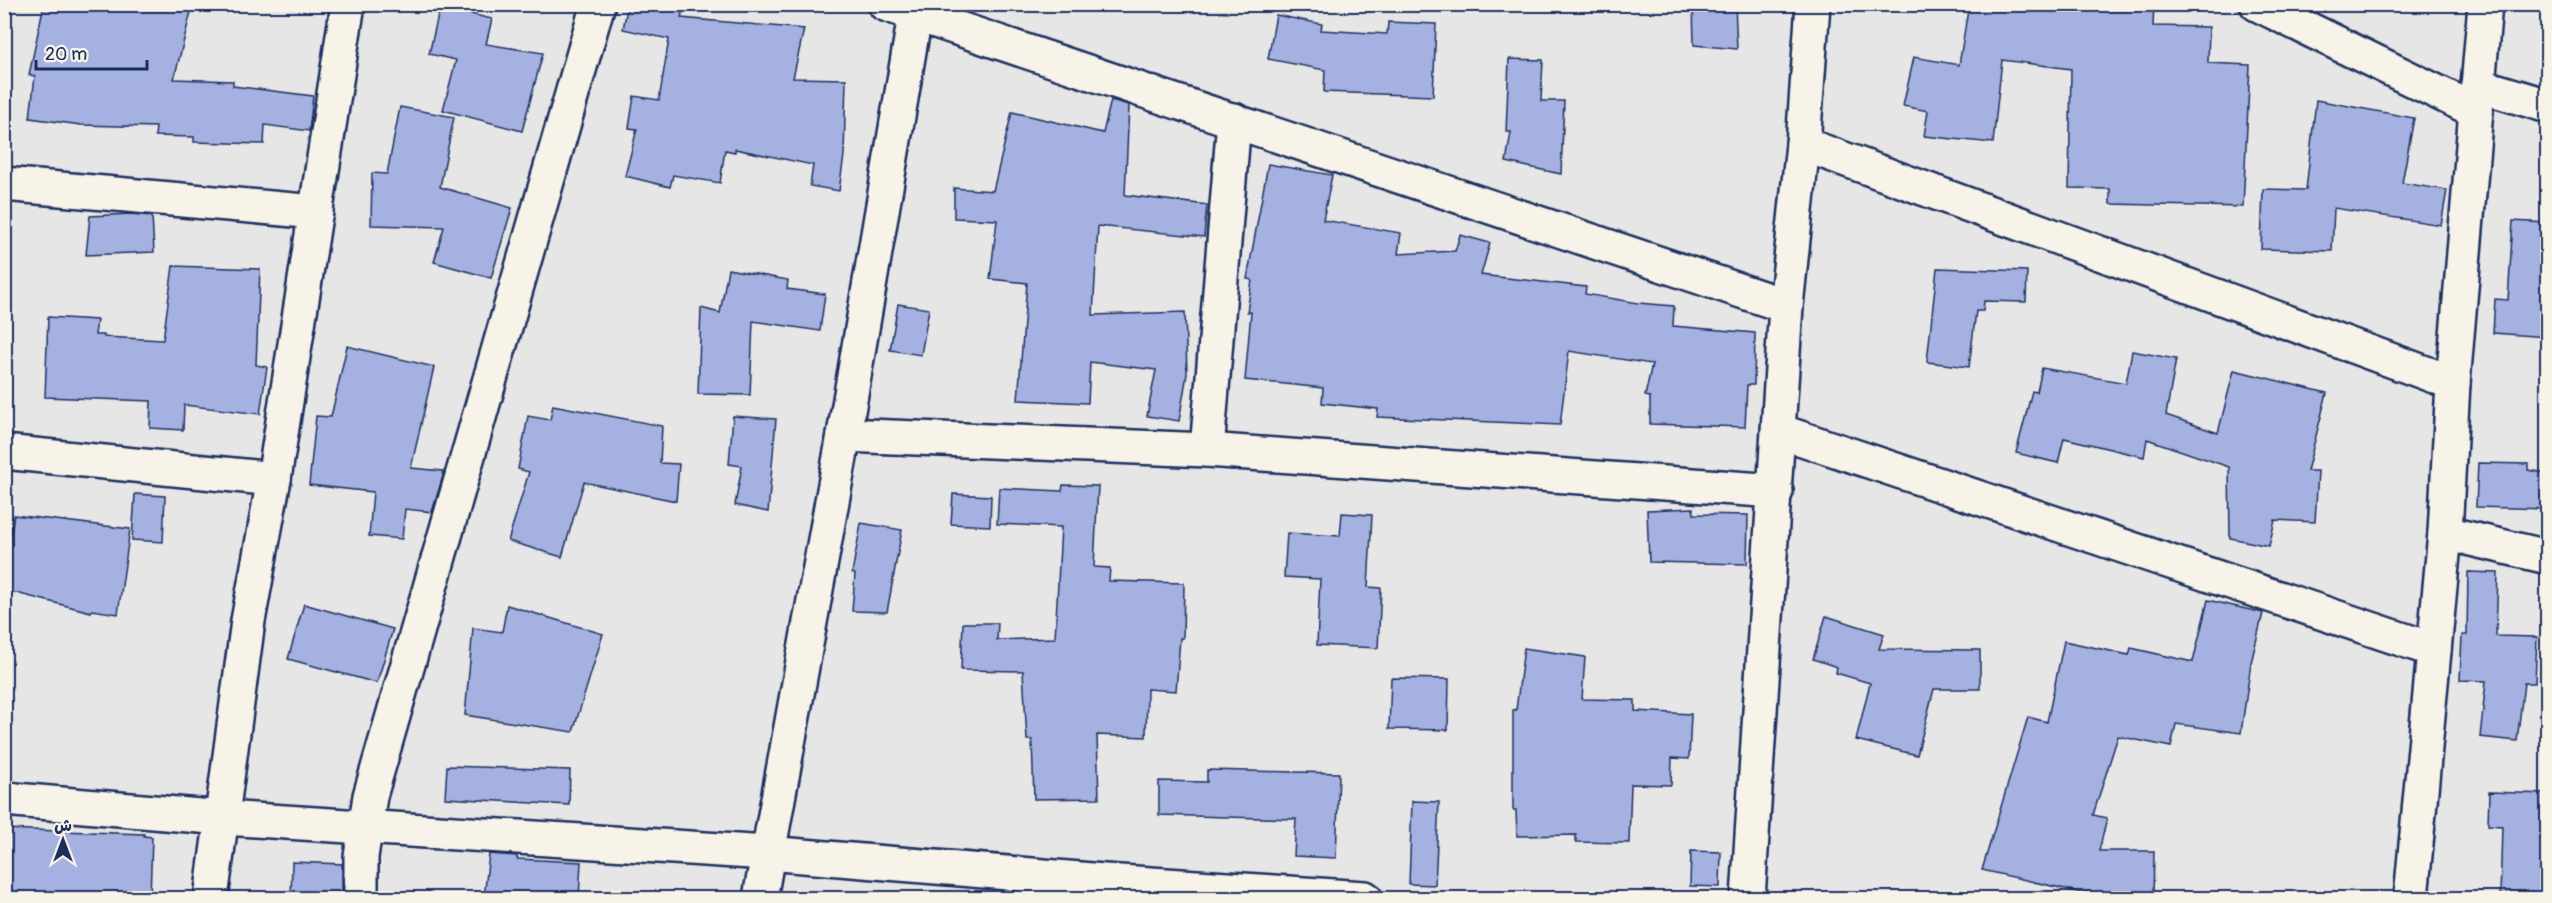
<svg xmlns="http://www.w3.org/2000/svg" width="2552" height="903" font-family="Pangolin,'Playpen Sans Arabic',sans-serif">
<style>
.building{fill:#a5b1e1;stroke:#1b2f5e;stroke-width:1.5}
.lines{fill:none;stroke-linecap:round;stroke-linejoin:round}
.street-casing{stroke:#1b2f5e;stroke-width:38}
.street{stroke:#f7f3e8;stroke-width:33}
</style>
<rect width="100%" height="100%" fill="#e7e6e7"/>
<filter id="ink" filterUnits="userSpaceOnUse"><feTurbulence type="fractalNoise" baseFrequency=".0167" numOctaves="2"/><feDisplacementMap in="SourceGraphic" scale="12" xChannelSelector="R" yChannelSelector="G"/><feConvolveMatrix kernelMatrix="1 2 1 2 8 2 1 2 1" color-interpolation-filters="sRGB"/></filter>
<g filter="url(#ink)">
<g class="building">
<path d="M44 4H193L174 79 233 81V86L313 96 309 131 265 125 264 144 194 142V137L155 136 156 127 81 125 30 118 35 76 29 75Z"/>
<path d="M628 4H684L681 18 804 29 793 78 846 79 844 155 839 191 810 186 813 165 735 149V152L725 150 720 183 673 175 670 187 625 176 637 129 629 128 634 96 659 100 669 39 623 29Z"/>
<path d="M1693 4H1735L1737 49 1694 45Z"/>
<path d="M1969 4H2154L2153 26 2209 27 2208 63 2250 65 2243 207 2110 204V189L2069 188 2071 69 2002 60 1993 143 1924 136 1928 111 1903 106 1914 57 1959 65Z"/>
<path d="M440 7 492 19 486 44 543 53 522 131 443 110 456 60 429 54Z"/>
<path d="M1276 15 1322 24 1321 30 1387 34 1388 22 1436 24 1433 96 1324 92 1325 70 1268 59Z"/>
<path d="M1509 59 1543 60 1541 101H1564L1561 174 1506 162 1511 132H1506Z"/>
<path d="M1111 100 1129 105 1125 195 1207 205 1204 237 1098 226 1093 315 1185 312 1187 374 1179 421 1147 416 1156 370 1090 362 1088 403 1018 400 1027 283 990 279 997 220 954 218V188L993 191 1012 112 1103 133Z"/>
<path d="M2316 100 2414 118 2402 183 2447 190 2441 225 2334 208 2332 251 2261 249 2263 189 2306 190Z"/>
<path d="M400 107 454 117 440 187 512 208 491 278 434 262 444 227 371 225 372 173 387 174Z"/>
<path d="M1268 164 1332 175 1323 220 1401 233 1398 254 1455 251 1460 235 1490 243 1481 275 1586 287 1585 294 1638 303 1674 306 1673 326 1755 333 1754 385H1747L1745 427 1650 424V397L1645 396 1652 364 1569 351 1560 425 1377 417 1378 409 1322 403 1323 388 1245 380 1251 312H1247L1252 280 1247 279Z"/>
<path d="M130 214 152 216 154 252 86 255 90 216Z"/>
<path d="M2513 221 2547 223V337L2493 333 2495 299 2508 300Z"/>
<path d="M173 266 260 269 256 365 267 367 260 414 184 405 183 430 150 428 151 401 45 397 48 317 97 320 95 335H104V337L163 340Z"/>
<path d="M1937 268 2027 271 2026 302 1984 301 1983 311H1976L1969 367 1927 362Z"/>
<path d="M728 269 788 280 787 289 825 294 820 331 753 321 750 395 698 394 701 308 720 313Z"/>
<path d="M898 304 929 309 921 355 890 350Z"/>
<path d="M347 346 434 367 411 468 443 471V476L432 512 405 509 402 539 369 536 373 492 309 485 316 416 331 417Z"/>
<path d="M2132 351 2176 359 2166 415 2218 433 2234 370 2327 393 2307 471H2318L2315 522 2275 520 2269 546 2230 538 2229 467 2147 439 2144 457 2064 438 2058 463 2016 453 2032 391 2037 392 2042 368 2126 383Z"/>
<path d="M553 405 662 426 660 463 679 464 676 501 584 482 562 557 508 541 529 472 518 469 528 416 550 420Z"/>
<path d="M733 416 776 419 768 512 735 505 742 466 729 464Z"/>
<path d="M2478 463 2528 464V470L2547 473V509L2476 507Z"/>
<path d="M1063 485 1098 486 1094 567 1110 568 1109 581 1184 583 1183 638H1180L1176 691 1147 689 1146 737 1097 735 1099 798 1034 799 1032 740H1027L1023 671 961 670 963 623H998L997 640 1055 638 1061 527 997 524 999 488 1062 491Z"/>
<path d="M135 494 165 496 163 542 132 540Z"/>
<path d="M953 494 991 496 990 526 951 524Z"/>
<path d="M1693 508 1694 514 1748 515 1747 564 1649 562 1647 510Z"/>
<path d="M1342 513 1372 515 1368 587 1381 588 1378 648 1317 645 1320 579 1284 577 1287 533 1340 536Z"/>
<path d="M14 515 130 529 118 614 92 610 91 612 4 590V571Z"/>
<path d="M861 523 902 530 887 612 852 611 855 574 852 573Z"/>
<path d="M2468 572 2498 573 2496 636 2537 637 2535 683H2524L2517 741 2480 737 2486 681 2460 680 2462 635H2467Z"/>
<path d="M2208 600 2263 613 2251 663 2241 733 2176 724 2171 747 2118 736 2093 815 2107 818 2099 851H2154L2153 898H2104L1982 870 2028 717 2047 722 2064 641 2129 655 2131 648 2193 662Z"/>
<path d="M304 604 393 629 377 683 288 659Z"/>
<path d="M507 605 603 634 573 732 465 715 473 628 502 632Z"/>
<path d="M1826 616 1884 634 1879 649 1980 650V689H1934L1917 755 1856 740 1870 683 1836 673 1837 667 1813 659Z"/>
<path d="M1524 648 1585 657 1582 699 1635 700V711L1691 714 1689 759 1672 758 1671 785 1631 784 1629 843 1576 842V835L1517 836 1516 810H1513V710H1516Z"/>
<path d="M1391 678 1449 679 1448 730 1389 729Z"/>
<path d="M447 766 570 770 569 805 445 798Z"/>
<path d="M1207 770 1339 773 1336 858 1294 856 1296 819 1159 815V781L1207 782Z"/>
<path d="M2489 792 2547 794V872L2542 871 2541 898H2500L2502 826 2488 825Z"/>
<path d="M1412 801 1439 802 1435 885 1409 884Z"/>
<path d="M4 829 144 834V836L152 837 150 898H4Z"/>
<path d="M1691 851 1721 852 1720 887 1690 886Z"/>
<path d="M489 854 517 856V859L581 862 579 898H484Z"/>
<path d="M292 862 342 864V898H291Z"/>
</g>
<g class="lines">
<defs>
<g id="street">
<path d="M885 4 1786 306"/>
<path d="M2257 4 2476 111"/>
<path d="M2478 85 2548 106"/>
<path d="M1803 144 2453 383"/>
<path d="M4 184 316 212"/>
<path d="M1779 431 2434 650"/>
<path d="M844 435 1207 450 1776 491"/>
<path d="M1207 450 1234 120"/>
<path d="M4 452 274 479"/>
<path d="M2445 533 2548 557"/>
<path d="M4 799 223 818 767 853 1104 881 1365 898"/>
<path d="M211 898 248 621 274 479 348 4"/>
<path d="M361 898V857L370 796 598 4"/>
<path d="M760 898 844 435 917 4"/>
<path d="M1748 898 1786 306 1803 144 1813 4"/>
<path d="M2411 898 2445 533 2453 383 2485 4"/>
</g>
</defs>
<use href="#street" class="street-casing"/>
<use href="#street" class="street"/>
</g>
</g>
<rect width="2552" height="903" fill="none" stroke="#f7f3e8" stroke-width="24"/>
<rect x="12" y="12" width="2528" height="879" fill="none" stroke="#1b2f5e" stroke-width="2" filter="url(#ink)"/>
<g transform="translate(63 840)" stroke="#f7f3e8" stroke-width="4.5" paint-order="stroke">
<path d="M0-4.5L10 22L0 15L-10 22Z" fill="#1b2f5e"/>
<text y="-9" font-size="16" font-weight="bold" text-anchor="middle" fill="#1b2f5e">ش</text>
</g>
<path d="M36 60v9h111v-9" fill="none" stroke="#1b2f5e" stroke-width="3"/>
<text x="45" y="60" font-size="18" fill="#1b2f5e" stroke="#f7f3e8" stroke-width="4.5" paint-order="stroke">20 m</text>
</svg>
